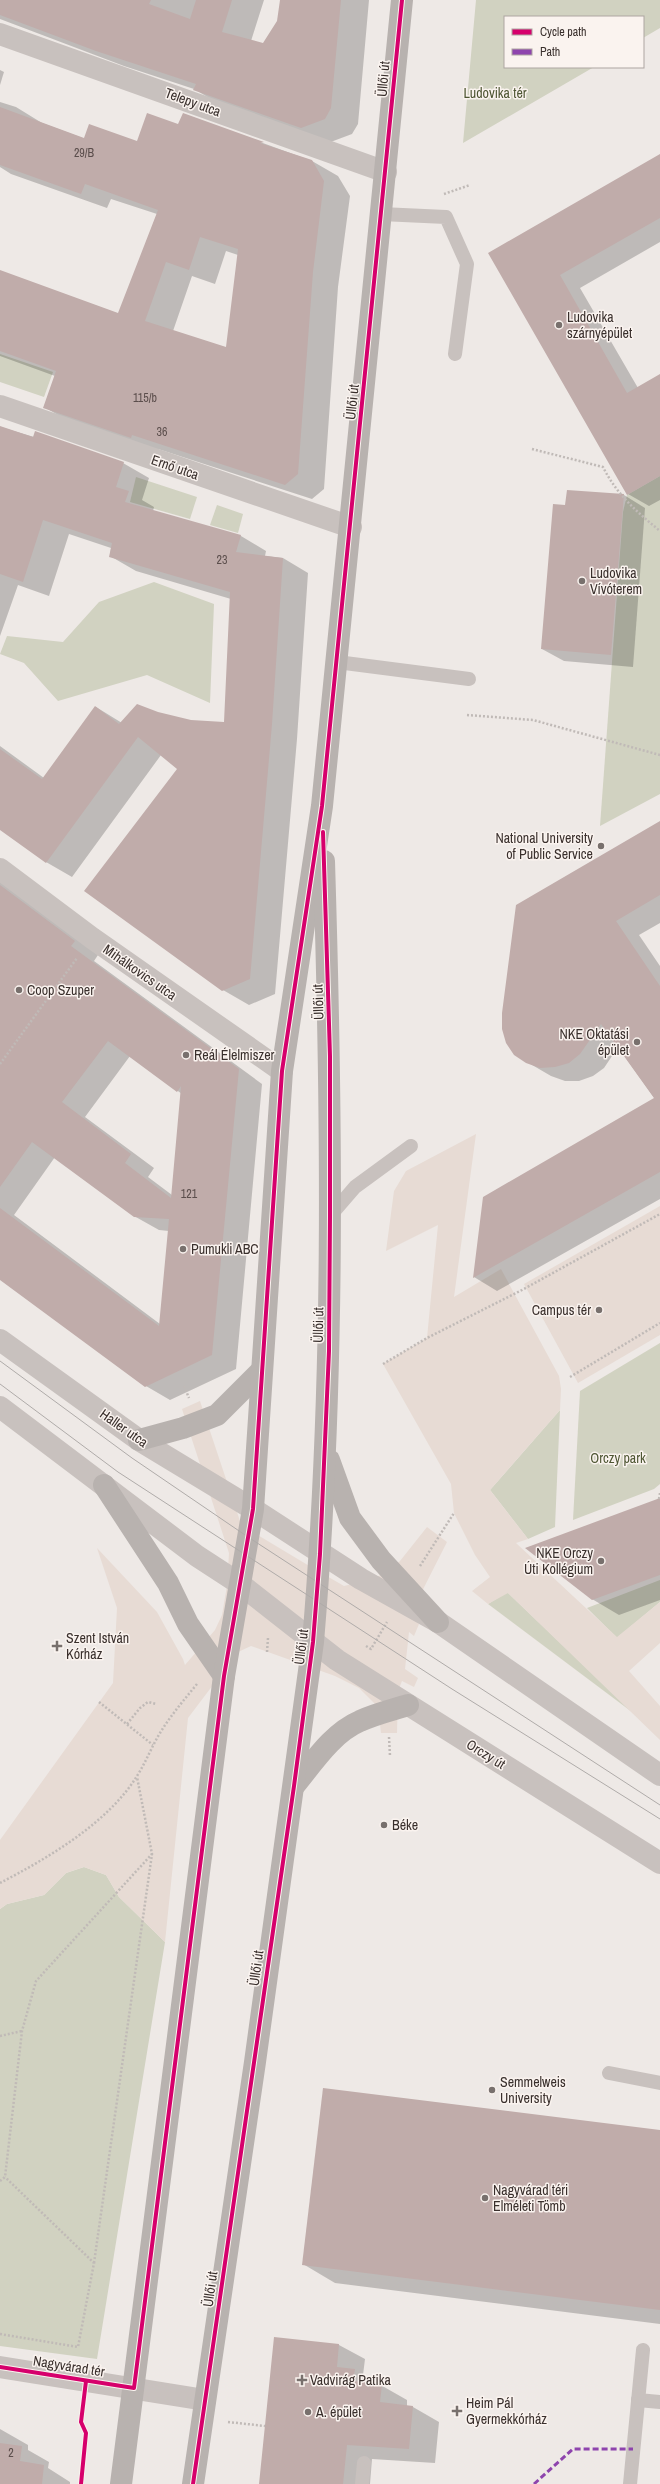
<svg xmlns="http://www.w3.org/2000/svg" width="660" height="2484" font-family="'Archivo Narrow',sans-serif">
<style>
.green{fill:#d1d2c1}
.plaza{fill:#e7dbd4}
.shadow{fill:#0003;fill-rule:evenodd}
.building{fill:#c0acaa;fill-rule:evenodd}
.lines{fill:none;stroke-linecap:round;stroke-linejoin:round}
.path{stroke:#c0bab7;stroke-width:2.5;stroke-dasharray:2 2;stroke-linecap:butt}
.service{stroke:#c8c1be;stroke-width:14}
.minor{stroke:#c8c1be;stroke-width:22}
.tertiary{stroke:#c8c1be;stroke-width:22}
.secondary{stroke:#b8b2af;stroke-width:22}
.tram{stroke:#afaba9;stroke-width:1}
.quiet{stroke:#8e44ad;stroke-width:3;stroke-dasharray:6 3;stroke-linecap:butt}
.cycleway-casing{stroke:#faf3ef;stroke-width:6}
.cycleway{stroke:#d6006c;stroke-width:4}
.poi-dot{fill:#78706d;stroke:#faf3ef;stroke-width:1.5}
.labels{text-anchor:middle;stroke-width:3;stroke-linejoin:round;paint-order:stroke}
.number-label{font-size:12px;fill:#5b4e4c}
.street-label{font-size:14px;fill:#392f2c;stroke:#faf3ef}
.park-label{font-size:14px;fill:#4d5532;stroke:#faf3ef}
.poi-label{font-size:14px;fill:#392f2c;stroke:#faf3ef;text-anchor:start}
</style>
<rect width="100%" height="100%" fill="#eee9e6"/>
<g class="green">
<path d="M476 0H660V28L643 38V17H505V67H594L463 143Z"/>
<path d="M0 354 53 372 44 397 0 382Z"/>
<path d="M660 476V794L600 826 623 512 627 495Z"/>
<path d="M136 477 197 497 190 519 130 502Z"/>
<path d="M217 505 243 514 238 533 210 525Z"/>
<path d="M154 582 214 604 210 703 147 675 58 701 24 663 0 654 7 636 63 642 99 602Z"/>
<path d="M660 1343V1484L654 1489 573 1520 580 1391Z"/>
<path d="M560 1410 555 1527 528 1539 490 1490Z"/>
<path d="M660 1580V1602L617 1638 587 1608Z"/>
<path d="M507 1592 636 1715 488 1604Z"/>
<path d="M84 1867 106 1875 119 1897 165 1942 97 2359 0 2346V1909L7 1904 44 1895 66 1873Z"/>
</g>
<g class="plaza">
<path d="M476 1134 454 1297 501 1269 559 1376 561 1389 560 1410 490 1490 528 1539 516 1543 617 1637 660 1602V1643L629 1671 660 1706V1740L508 1593 488 1604 472 1591 490 1577 475 1555 454 1513 451 1484 383 1364 427 1338 438 1225 386 1251 394 1191 406 1171Z"/>
<path d="M660 1206V1335L578 1383 524 1284Z"/>
<path d="M200 1401 240 1521 256 1534 306 1564 344 1586 372 1579 387 1572 400 1561 427 1527 447 1542 410 1615 419 1624 414 1636 409 1632 405 1669 418 1678 414 1687 402 1681 398 1691 397 1733H381L378 1707 359 1688 335 1676 251 1646 238 1652 188 1718 165 1942 119 1897 106 1875 84 1867 66 1873 44 1895 7 1904 0 1909V1840L113 1683 117 1608 97 1548 157 1612 183 1659 185 1665 215 1630 222 1615 227 1586 229 1553 182 1409Z"/>
</g>
<g class="shadow">
<path d="M0 0H264L251 41 264 44 278 22 281 0H369L358 124 352 134 328 143 221 105 194 89 124 66 0 19Z"/>
<path d="M0 70 4 72 0 85Z"/>
<path d="M0 102 16 107 42 123 85 139 138 142 179 126 184 114 312 161 338 176 350 196 338 287 324 489 312 499 158 449 157 452 70 422 44 407 55 376 0 356V271L119 314 157 214 111 199 107 208 11 174 0 167ZM226 251 238 255 227 348 173 331 192 276 215 284Z"/>
<path d="M660 155V242L580 288 638 388 660 375V500L649 506 628 494 490 253Z"/>
<path d="M0 427 123 463 149 478 142 500 154 507 153 511 241 536 266 551 265 556 283 558 308 573 297 739 275 994 249 1005 223 990 179 769 161 755 72 877 46 862 0 828V746L44 778 96 707 122 723 157 713 191 721 225 723 231 599 136 571 110 556 111 548 69 534 49 596 18 585 0 636Z"/>
<path d="M624 495 645 508 633 667 564 661 542 649 566 506Z"/>
<path d="M660 823V923L639 935 660 966V1199L497 1291 474 1277 655 1099 618 1047 604 1068 593 1076 579 1081H565L551 1076 527 1062Z"/>
<path d="M0 879 98 955 94 961 262 1084 236 1369 170 1400 146 1386 0 1279ZM130 1056 182 1094 172 1195 148 1177 154 1168 85 1117ZM55 1157 134 1216 159 1230 169 1231 160 1324 14 1215Z"/>
<path d="M660 1499V1600L619 1615 592 1599Z"/>
<path d="M660 2131V2324L335 2283 303 2264Z"/>
<path d="M275 2338 339 2345 365 2359 363 2375 407 2400V2406L413 2407 439 2422 435 2463 372 2459 370 2484H260Z"/>
<path d="M0 2429 28 2445V2450L49 2462 48 2468 70 2482V2484H0Z"/>
</g>
<g class="building">
<path d="M0 0H151L149 4 190 19 196 0H232L222 32 263 43 277 21 280 0H341L331 108 325 119 301 128 193 90 196 84 96 51 0 15Z"/>
<path d="M0 107 84 138 89 124 137 141 147 113 178 124 183 113 264 142 260 143 312 160 324 181 313 272 298 474 285 485 132 435 131 438 43 408 56 371 0 351V270L118 313 158 210 85 184 81 194 0 165ZM200 237 238 249 226 347 145 321 166 262 189 270Z"/>
<path d="M660 154V218L560 275 627 393 660 374V476L627 495 488 253Z"/>
<path d="M0 426 33 437 35 431 124 462 116 487 129 491 125 502 241 535 236 552 283 558 272 724 250 979 222 991 84 891 177 769 138 737 46 863 0 830V749L42 779 95 706 119 724 137 704 158 712 191 720 224 722 230 592 109 557 112 543 43 520 23 582 0 574Z"/>
<path d="M567 490 624 494 611 655 541 649 553 504 565 505Z"/>
<path d="M660 821V895L616 921 660 986V1172L473 1278 483 1197 654 1098 601 1024 580 1054 569 1063 555 1067 540 1068 526 1063 514 1055 506 1043 502 1029V1013L516 905Z"/>
<path d="M0 885 75 941 71 946 239 1069 212 1355 145 1387 0 1280V1208L159 1326 169 1219 134 1217 32 1142 0 1187ZM108 1041 177 1092 181 1086 171 1198 125 1163 131 1154 62 1102Z"/>
<path d="M660 1498V1575L592 1600 525 1548Z"/>
<path d="M323 2088 660 2130V2310L302 2265Z"/>
<path d="M274 2337 339 2344 337 2367 355 2369 353 2381 382 2384 380 2402 413 2406 409 2449 347 2445 343 2484H259Z"/>
<path d="M0 2443 22 2446 20 2461 44 2465 42 2484H0Z"/>
</g>
<g class="lines">
<g class="path">
<path d="M444 194 470 185"/>
<path d="M532 449 603 467C617 495 637 512 660 531"/>
<path d="M467 715 533 720 660 755"/>
<path d="M0 1064 77 958"/>
<path d="M383 1364 427 1338 522 1290 660 1214"/>
<path d="M570 1377 660 1323"/>
<path d="M184 1386 189 1398"/>
<path d="M659 1499 660 1493"/>
<path d="M420 1566 454 1513"/>
<path d="M366 1646 371 1649 387 1622"/>
<path d="M267 1652 268 1638"/>
<path d="M99 1702 153 1745"/>
<path d="M127 1724 140 1708 148 1702 156 1704"/>
<path d="M389 1737 390 1756"/>
<path d="M0 1883C48 1858 108 1823 137 1776 146 1762 152 1746 160 1733 171 1715 184 1700 197 1684"/>
<path d="M0 2036 22 2031"/>
<path d="M0 2181 5 2177 22 2031 36 1981 152 1854"/>
<path d="M94 2263 152 1854 137 1777"/>
<path d="M0 2334 78 2347 94 2263 5 2177"/>
<path d="M228 2422 265 2426"/>
</g>
<g class="service">
<path d="M381 214 446 217 467 264 455 354"/>
<path d="M337 662 469 679"/>
<path d="M330 1216 355 1187 411 1146"/>
<path d="M609 2073 660 2083"/>
<path d="M638 2400 660 2402"/>
<path d="M362 2484 364 2463"/>
<path d="M630 2484 643 2350"/>
</g>
<g class="minor">
<path d="M0 34 386 172"/>
<path d="M0 406 351 527"/>
<path d="M0 869 92 938 282 1071"/>
</g>
<g class="tertiary">
<path d="M0 1340 139 1440 253 1509 361 1579 438 1622 660 1775"/>
<path d="M0 1407 197 1556 240 1584 337 1660 660 1863"/>
<path d="M0 2367 205 2400"/>
</g>
<g class="secondary">
<path d="M139 1440 183 1428 217 1415 262 1370"/>
<path d="M329 1460 350 1518 381 1560 438 1622"/>
<path d="M104 1485 168 1583 188 1624 224 1676"/>
<path d="M294 1786C313 1763 332 1733 360 1721 375 1714 392 1710 408 1705"/>
<path d="M121 2484 224 1676 253 1509 282 1071 322 806 402 0"/>
<path d="M193 2484 255 2062 313 1642C335 1382 332 1121 324 861"/>
</g>
<g class="tram">
<path d="M0 1361 132 1458 248 1537 660 1805"/>
<path d="M0 1384 118 1472 452 1689 660 1819"/>
</g>
<path class="quiet" d="M534 2484 573 2449H633"/>
<defs>
<g id="cycleway">
<path d="M0 2367 134 2388 224 1676 253 1509 282 1071 322 806 402 0"/>
<path d="M81 2484 86 2433 81 2422 86 2381"/>
<path d="M193 2484 294 1786 313 1642 320 1554 329 1351 330 1216V1056L323 832"/>
</g>
</defs>
<use href="#cycleway" class="cycleway-casing"/>
<use href="#cycleway" class="cycleway"/>
</g>
<g class="poi-dot">
<circle cx="559" cy="325" r="4"/>
<circle cx="582" cy="581" r="4"/>
<circle cx="601" cy="846" r="4"/>
<circle cx="19" cy="990" r="4"/>
<circle cx="637" cy="1042" r="4"/>
<circle cx="186" cy="1055" r="4"/>
<circle cx="183" cy="1249" r="4"/>
<circle cx="599" cy="1310" r="4"/>
<circle cx="601" cy="1561" r="4"/>
<path d="M55 1640h4v4h4v4h-4v4h-4v-4h-4v-4h4z"/>
<circle cx="384" cy="1825" r="4"/>
<circle cx="492" cy="2090" r="4"/>
<circle cx="485" cy="2198" r="4"/>
<path d="M300 2374h4v4h4v4h-4v4h-4v-4h-4v-4h4z"/>
<path d="M455 2405h4v4h4v4h-4v4h-4v-4h-4v-4h4z"/>
<circle cx="308" cy="2412" r="4"/>
</g>
<g class="labels">
<g class="number-label">
<text x="84" y="157">29/B</text>
<text x="145" y="402">115/b</text>
<text x="162" y="436">36</text>
<text x="222" y="564">23</text>
<text x="189" y="1198">121</text>
<text x="11" y="2457">2</text>
</g>
<g class="street-label">
<text transform="translate(383 79) rotate(-85)" y="5">Üllői út</text>
<text transform="translate(193 102) rotate(20)" y="5">Telepy utca</text>
<text transform="translate(352 402) rotate(-84)" y="5">Üllői út</text>
<text transform="translate(175 467) rotate(19)" y="5">Ernő utca</text>
<text transform="translate(140 972) rotate(35)" y="5">Mihálkovics utca</text>
<text transform="translate(318 1002) rotate(-92)" y="5">Üllői út</text>
<text transform="translate(318 1325) rotate(-89)" y="5">Üllői út</text>
<text transform="translate(124 1428) rotate(35)" y="5">Haller utca</text>
<text transform="translate(301 1647) rotate(-83)" y="5">Üllői út</text>
<text transform="translate(486 1754) rotate(32)" y="5">Orczy út</text>
<text transform="translate(256 1968) rotate(-82)" y="5">Üllői út</text>
<text transform="translate(210 2289) rotate(-82)" y="5">Üllői út</text>
<text transform="translate(69 2366) rotate(9)" y="5">Nagyvárad tér</text>
</g>
<g class="park-label">
<text x="495" y="98">Ludovika tér</text>
<text x="618" y="1463">Orczy park</text>
</g>
<g class="poi-label">
<text x="567" y="322">Ludovika<tspan x="567" dy="16">szárnyépület</tspan></text>
<text x="590" y="578">Ludovika<tspan x="590" dy="16">Vívóterem</tspan></text>
<text x="593" y="843" text-anchor="end">National University<tspan x="593" dy="16">of Public Service</tspan></text>
<text x="27" y="995">Coop Szuper</text>
<text x="629" y="1039" text-anchor="end">NKE Oktatási<tspan x="629" dy="16">épület</tspan></text>
<text x="194" y="1060">Reál Élelmiszer</text>
<text x="191" y="1254">Pumukli ABC</text>
<text x="591" y="1315" text-anchor="end">Campus tér</text>
<text x="593" y="1558" text-anchor="end">NKE Orczy<tspan x="593" dy="16">Úti Kollégium</tspan></text>
<text x="66" y="1643">Szent István<tspan x="66" dy="16">Kórház</tspan></text>
<text x="392" y="1830">Béke</text>
<text x="500" y="2087">Semmelweis<tspan x="500" dy="16">University</tspan></text>
<text x="493" y="2195">Nagyvárad téri<tspan x="493" dy="16">Elméleti Tömb</tspan></text>
<text x="310" y="2385">Vadvirág Patika</text>
<text x="466" y="2408">Heim Pál<tspan x="466" dy="16">Gyermekkórház</tspan></text>
<text x="316" y="2417">A. épület</text>
</g>
</g>
<rect x="504" y="16" width="140" height="52" fill="#faf3ef" stroke="#ada5a1"/>
<rect x="512" y="29" width="20" height="6" fill="#d6006c" stroke="#ada5a1"/>
<text x="540" y="36" font-size="12" fill="#392f2c">Cycle path</text>
<rect x="512" y="49" width="20" height="6" fill="#8e44ad" stroke="#ada5a1"/>
<text x="540" y="56" font-size="12" fill="#392f2c">Path</text>
</svg>
